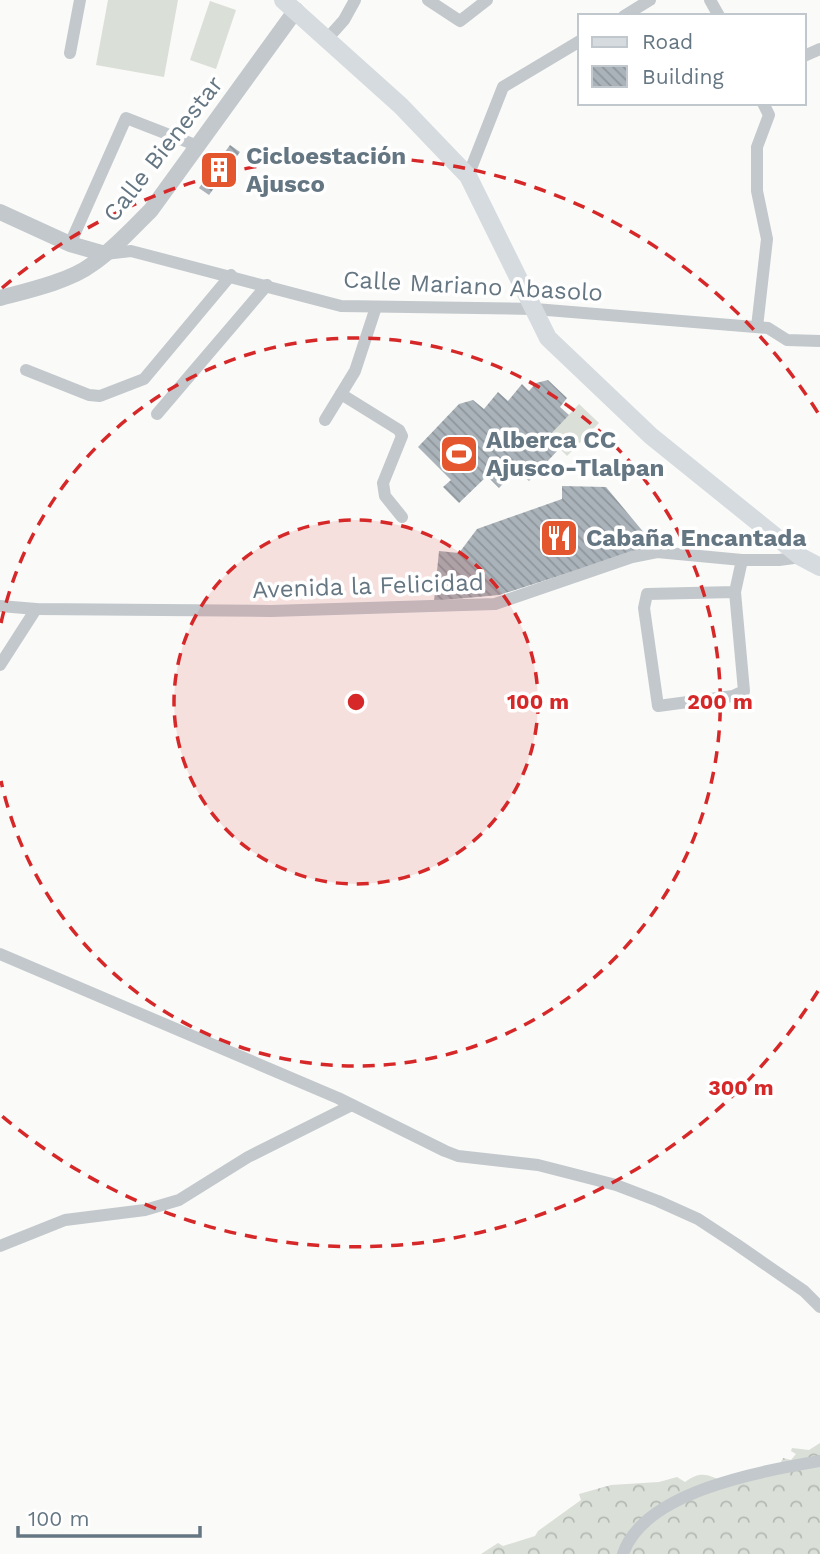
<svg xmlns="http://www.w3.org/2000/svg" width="820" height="1554" font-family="'Work Sans',sans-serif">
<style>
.forest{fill:url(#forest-crowns)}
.pitch{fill:#dadfd7}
.building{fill:url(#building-back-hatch)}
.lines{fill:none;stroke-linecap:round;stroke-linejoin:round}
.minor{stroke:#c3c8cc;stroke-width:12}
.tertiary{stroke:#c3c8cc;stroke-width:16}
.secondary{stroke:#d6dbdf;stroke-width:18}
.ring{fill:none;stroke:#d62828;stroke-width:3.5;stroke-dasharray:12 9}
.labels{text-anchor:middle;stroke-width:7;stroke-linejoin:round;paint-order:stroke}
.street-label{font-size:24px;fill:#657683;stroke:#fff}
.poi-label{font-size:24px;font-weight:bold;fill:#657683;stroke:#fff;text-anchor:start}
.centre{fill:#d62828;stroke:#fff;stroke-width:3.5}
.ring-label{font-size:21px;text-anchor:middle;font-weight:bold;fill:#d62828;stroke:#fff;stroke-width:7;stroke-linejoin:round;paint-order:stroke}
</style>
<defs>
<pattern id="forest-crowns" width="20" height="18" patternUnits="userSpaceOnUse" patternTransform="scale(1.75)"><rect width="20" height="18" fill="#dadfd7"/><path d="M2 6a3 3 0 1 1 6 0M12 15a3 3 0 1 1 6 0" fill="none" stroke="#b4b9b4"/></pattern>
<pattern id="building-back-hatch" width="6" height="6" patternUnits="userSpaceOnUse" patternTransform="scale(1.75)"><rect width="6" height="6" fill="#aab3b9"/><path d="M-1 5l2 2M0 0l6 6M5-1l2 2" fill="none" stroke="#8e969c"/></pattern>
</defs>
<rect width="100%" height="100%" fill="#fafaf8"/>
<path class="forest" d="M820 1443V1554H481L498 1543 503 1546 535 1536 538 1531 581 1500 579 1494 611 1485 659 1482 677 1477 685 1482C701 1470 708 1475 725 1482L780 1464 783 1458 791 1460 796 1454 791 1451 792 1448 809 1450Z"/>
<g class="pitch">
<path d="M108 0H178L164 77 96 65Z"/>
<path d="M210 1 236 10 216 69 190 60Z"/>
<path d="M579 404 599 423 567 456 548 437Z"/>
</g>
<g class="building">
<path d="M230 145 240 152 209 195 199 188Z"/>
<path d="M548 380 567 398 560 407 569 415 548 437 559 449 529 481 517 469 499 488 487 476 459 503 443 487 451 480 418 447 459 404 473 400 484 409 498 392 508 401 522 384 529 391 536 383Z"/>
<path d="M562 486 606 487 655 546 647 552H634L499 595 434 601 439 551 459 553 477 529 562 499Z"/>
</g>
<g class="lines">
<g class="minor">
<path d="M428 0 460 21 487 0"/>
<path d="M710 0 719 16"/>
<path d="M624 16 650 0"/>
<path d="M327 39 344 20 355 0"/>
<path d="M70 53 80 0"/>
<path d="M804 56 820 49"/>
<path d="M468 176 503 87 580 41"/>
<path d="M70 244 126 118 198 146"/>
<path d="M105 254 131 251 341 306 535 309 768 328 787 340 820 341"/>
<path d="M757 327 767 239 757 191V147L769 115 763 103"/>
<path d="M26 370 89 395 100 396 144 379 231 275"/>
<path d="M341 394 399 430 402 436 383 483 385 496 402 517"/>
<path d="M157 414 267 285"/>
<path d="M325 420 355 371 376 307"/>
<path d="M735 592 647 594 644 608 658 706 733 696 744 691 735 592 742 560"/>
<path d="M0 606 36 609 271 611 495 604 632 557 657 552 742 560H779L801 557"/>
<path d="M0 665 36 609"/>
<path d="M0 954 338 1098 445 1151 458 1156 538 1165 616 1185 658 1201 698 1219 736 1244 804 1291 820 1307"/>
<path d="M0 1246 65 1220 145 1210 179 1200 248 1157 352 1105"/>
<path d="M623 1554C644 1491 763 1471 820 1461"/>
</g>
<g class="tertiary">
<path d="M0 212 70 244 105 254"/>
<path d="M0 298C26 291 70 281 91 265 113 250 132 229 151 210L296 10"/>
</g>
<path class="secondary" d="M283 0 401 106 468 176 548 338 651 436 801 557 820 567"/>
</g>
<circle cx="356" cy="702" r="182" fill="#d62828" fill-opacity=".12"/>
<g class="ring">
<circle cx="356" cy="702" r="182"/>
<path d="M1 623A364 364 0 1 1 1 781"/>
<path d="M818 991A545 545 0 0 1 2 1116M2 288A545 545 0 0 1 818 413"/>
</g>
<defs>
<symbol id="building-square" viewBox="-11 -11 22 22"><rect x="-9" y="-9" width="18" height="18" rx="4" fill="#e4572e" stroke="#fff"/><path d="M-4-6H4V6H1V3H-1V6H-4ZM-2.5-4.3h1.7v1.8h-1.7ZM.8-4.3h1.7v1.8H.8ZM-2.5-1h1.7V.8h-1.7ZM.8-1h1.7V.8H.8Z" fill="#fff"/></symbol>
<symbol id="stadium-square" viewBox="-11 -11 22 22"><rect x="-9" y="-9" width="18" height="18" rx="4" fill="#e4572e" stroke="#fff"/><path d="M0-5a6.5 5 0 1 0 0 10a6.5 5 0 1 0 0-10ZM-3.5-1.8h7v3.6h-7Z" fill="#fff"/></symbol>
<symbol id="restaurant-square" viewBox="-11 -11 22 22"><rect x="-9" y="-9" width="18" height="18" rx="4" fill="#e4572e" stroke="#fff"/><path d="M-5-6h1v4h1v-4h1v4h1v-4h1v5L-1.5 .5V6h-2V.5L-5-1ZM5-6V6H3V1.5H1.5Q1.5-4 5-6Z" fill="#fff"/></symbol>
</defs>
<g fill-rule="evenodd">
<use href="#building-square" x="197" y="148" width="44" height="44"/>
<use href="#stadium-square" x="437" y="432" width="44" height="44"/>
<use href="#restaurant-square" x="537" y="516" width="44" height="44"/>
</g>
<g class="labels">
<g class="street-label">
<text transform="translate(163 149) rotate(-52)" y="8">Calle Bienestar</text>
<text transform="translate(473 286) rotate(3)" y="8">Calle Mariano Abasolo</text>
<text transform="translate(368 586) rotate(-2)" y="8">Avenida la Felicidad</text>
</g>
<g class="poi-label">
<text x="246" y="164">Cicloestación<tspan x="246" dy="28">Ajusco</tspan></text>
<text x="486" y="448">Alberca CC<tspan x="486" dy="28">Ajusco-Tlalpan</tspan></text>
<text x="586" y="546">Cabaña Encantada</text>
</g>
</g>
<circle cx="356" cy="702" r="10" class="centre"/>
<g class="ring-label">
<text x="538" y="709">100 m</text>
<text x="720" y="709">200 m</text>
<text x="741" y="1095">300 m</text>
</g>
<rect x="578" y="14" width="228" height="91" fill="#ffffff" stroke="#c1c8cd" stroke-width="2"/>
<rect x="592" y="37" width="35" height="10" fill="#d6dbdf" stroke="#c1c8cd" stroke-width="2"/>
<text x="642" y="49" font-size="21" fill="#657683">Road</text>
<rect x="592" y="66" width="35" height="21" fill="url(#building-back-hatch)" stroke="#c1c8cd" stroke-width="2"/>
<text x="642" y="84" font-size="21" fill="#657683">Building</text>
<path d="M18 1526v10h182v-10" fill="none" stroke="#657683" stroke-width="3.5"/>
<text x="28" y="1526" font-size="21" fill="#657683" stroke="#ffffff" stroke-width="5" paint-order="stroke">100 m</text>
</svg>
